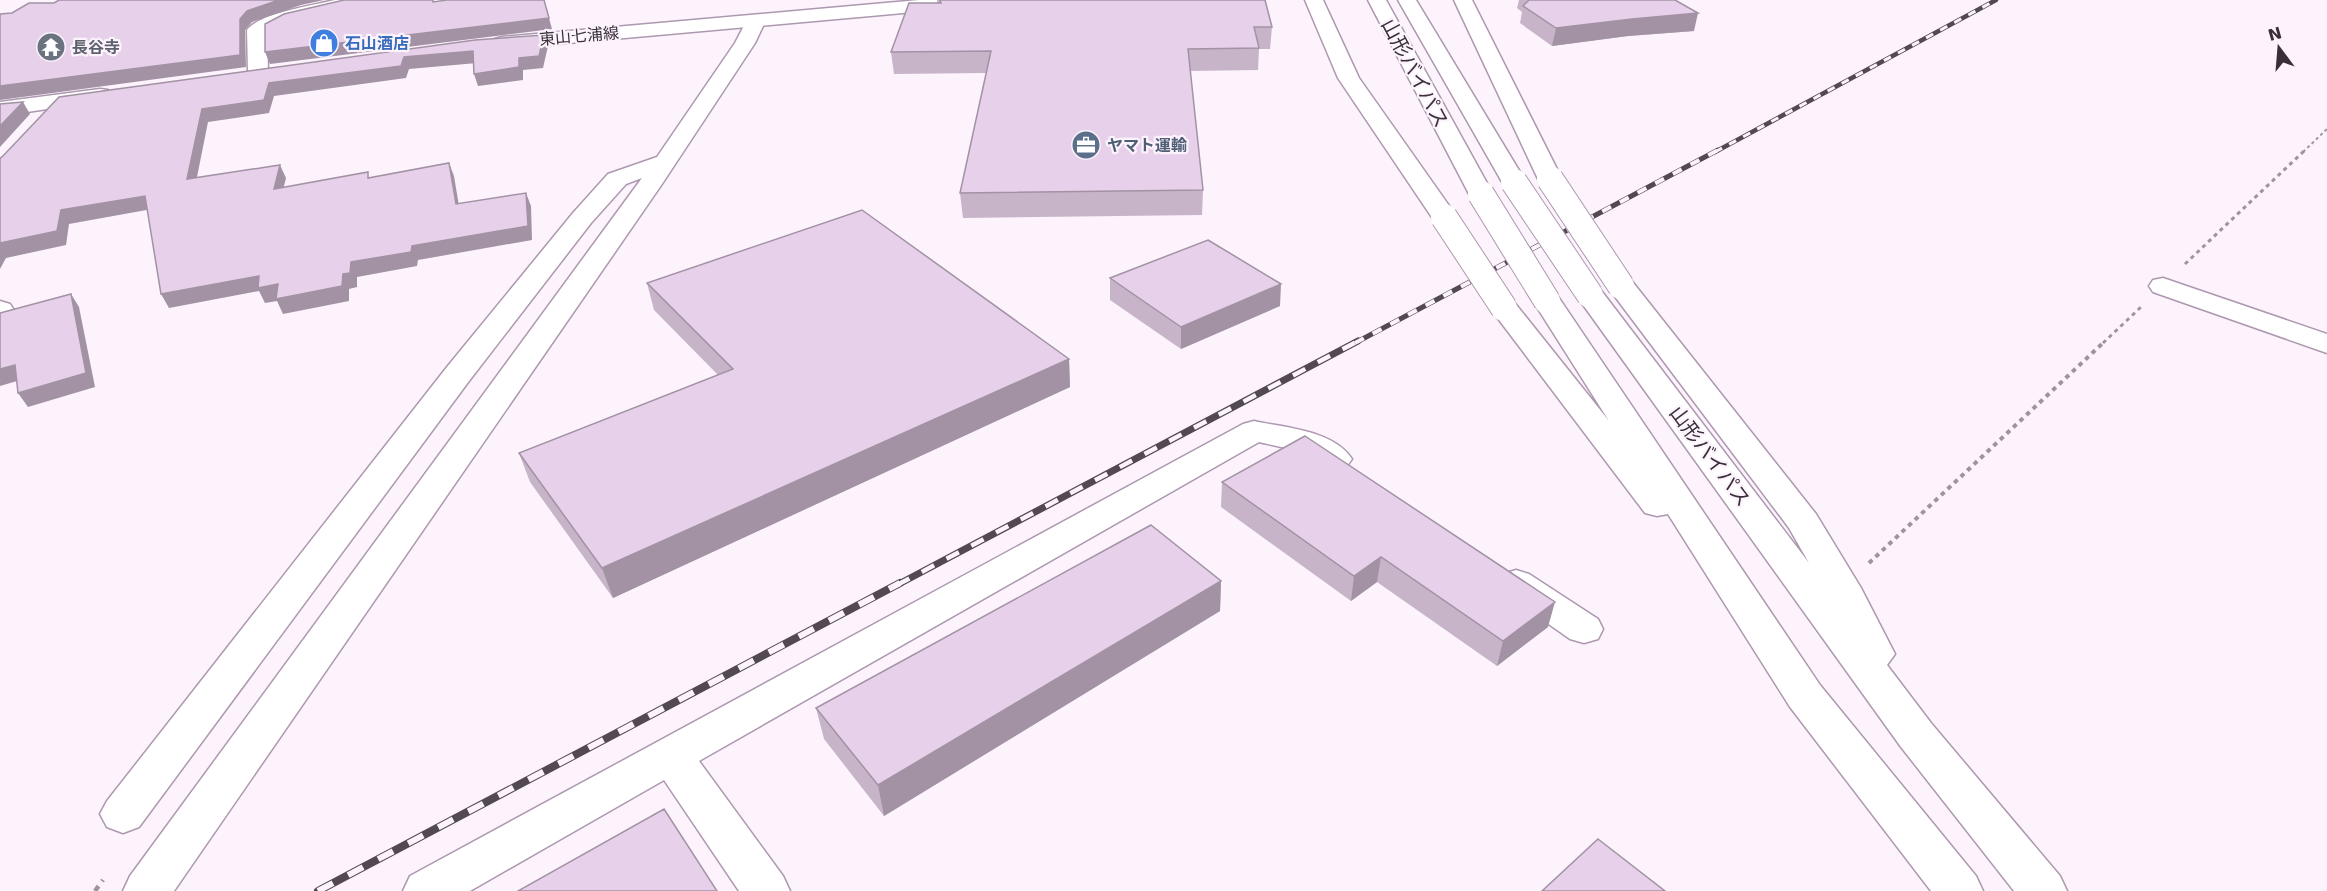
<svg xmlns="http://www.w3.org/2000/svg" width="2327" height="891" viewBox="0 0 2327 891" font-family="'DejaVu Sans','Noto Sans JP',sans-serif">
  <rect width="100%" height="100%" fill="#fcf3fd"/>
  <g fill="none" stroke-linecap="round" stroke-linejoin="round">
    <!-- minor casing -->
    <g stroke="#ad98b0" stroke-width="3">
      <path id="minor" d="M 335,0 L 367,0 L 365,4 L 288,23 L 267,33 L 268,72 L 265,76 L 251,76 L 248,72 L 247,30 C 259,13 315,5 335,0 Z
        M 755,16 L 765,22 L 755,43 L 662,184 L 174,891 L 123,891 L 130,876 L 642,178 L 626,184 L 591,223 L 469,381 L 139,827 L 123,833 L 107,827 L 100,814 L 107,801 L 447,367 L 573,213 L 608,174 L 657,157 L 735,43 L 748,18 Z
        M 2163,278 L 2327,334 L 2327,353 L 2153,292 L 2149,286 L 2153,280 Z
        M 0,301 L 10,304 L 14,310 L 10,317 L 0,320 Z
        M 1254,421 C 1285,428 1333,430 1352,459 L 1347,466 C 1321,473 1320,458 1300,452 C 1287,448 1272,445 1259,442 L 699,761 L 783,876 L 790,891 L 739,891 L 664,780 L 470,891 L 403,891 L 410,876 L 1243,424 Z
        M 1516,570 L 1529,574 L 1598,619 L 1603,629 L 1598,639 L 1584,643 L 1570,639 L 1503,592 L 1497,583 L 1503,574 Z"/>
    </g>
    <!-- major casing -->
    <g stroke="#ad98b0" stroke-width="3">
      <path id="major" d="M 919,0 L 990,0 L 981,6 L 502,49 L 495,47 L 492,43 L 495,39 L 502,37 Z
        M 100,89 L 108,90 L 111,95 L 108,100 L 0,116 L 0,102 Z"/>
    </g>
    <!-- highway casing -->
    <g stroke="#ad98b0" stroke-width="3">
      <path id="highway" d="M 1305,0 L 1323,0 L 1359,78 L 1457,217 L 1453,222 L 1444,225 L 1435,222 L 1338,78 Z
        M 1368,0 L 1386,0 L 1493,194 L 1490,199 L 1481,201 L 1472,199 L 1469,194 Z
        M 1398,0 L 1416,0 L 1526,182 L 1523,187 L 1514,189 L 1505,187 L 1502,182 Z
        M 1454,0 L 1472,0 L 1562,179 L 1559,184 L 1550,186 L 1541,184 L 1538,179 Z
        M 1621,278 L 1631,280 L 1816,514 L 1861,588 L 1895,654 L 1887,665 L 1931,723 L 2060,876 L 2067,891 L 2014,891 L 1901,747 L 1576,295 L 1580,289 L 1590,287 L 1600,289 L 1809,563 L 1789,528 L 1607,286 L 1611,280 Z
        M 1547,293 L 1557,295 L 1820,685 L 1976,876 L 1983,891 L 1931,891 L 1790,707 L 1668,514 L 1657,516 L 1645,513 L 1490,308 L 1494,302 L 1504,299 L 1514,302 L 1609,421 L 1533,301 L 1537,295 Z"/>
    </g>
    <!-- path-far3 -->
    <path stroke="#9d949e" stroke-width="2" stroke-dasharray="3 3" stroke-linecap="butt" d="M 2303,152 L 2327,129"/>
    <!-- path-far2 -->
    <path stroke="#9d949e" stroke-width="3" stroke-dasharray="4 4" stroke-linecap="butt" d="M 2185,264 L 2305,150
      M 2103,343 L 2141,307"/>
    <!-- path-far1 -->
    <path stroke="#9d949e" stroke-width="4" stroke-dasharray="4.5 4.5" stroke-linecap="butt" d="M 1869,563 L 2105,341"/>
    <!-- path -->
    <path stroke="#9d949e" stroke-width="4.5" stroke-dasharray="6 6" stroke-linecap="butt" d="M 95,891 L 103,880"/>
    <!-- minor -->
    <use href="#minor" fill="#fff" fill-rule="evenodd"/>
    <!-- major -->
    <use href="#major" fill="#fff" fill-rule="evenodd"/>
    <!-- highway -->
    <use href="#highway" fill="#fff" fill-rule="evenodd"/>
    <!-- rail-far3 casing -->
    <g stroke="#524953" stroke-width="4.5">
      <path id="rail-far3" d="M 1715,152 L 1996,0"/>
    </g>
    <!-- rail-far2 casing -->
    <g stroke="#524953" stroke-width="5">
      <path id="rail-far2" d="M 1355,343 L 1718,150"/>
    </g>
    <!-- rail-far1 casing -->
    <g stroke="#524953" stroke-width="7">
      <path id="rail-far1" d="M 897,585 L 1358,341"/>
    </g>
    <!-- rail casing -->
    <g stroke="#524953" stroke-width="8">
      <path id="rail" d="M 318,891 L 900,583"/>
    </g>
    <!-- rail-far3 -->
    <use href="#rail-far3" stroke="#fcf3fd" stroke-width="3" stroke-dasharray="8" stroke-linecap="butt"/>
    <!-- rail-far2 -->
    <use href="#rail-far2" stroke="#fcf3fd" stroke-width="4" stroke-dasharray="10" stroke-linecap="butt"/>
    <!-- rail-far1 -->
    <use href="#rail-far1" stroke="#fcf3fd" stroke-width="4.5" stroke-dasharray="14" stroke-linecap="butt"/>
    <!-- rail -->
    <use href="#rail" stroke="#fcf3fd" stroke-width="6" stroke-dasharray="17" stroke-linecap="butt"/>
    <!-- highway-bridge casing -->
    <g stroke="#ad98b0" stroke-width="28" stroke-linecap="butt">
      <path id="highway-bridge" d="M 1550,179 L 1621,286
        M 1514,182 L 1590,295
        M 1481,194 L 1547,301
        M 1444,217 L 1504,308"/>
    </g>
    <!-- highway-bridge -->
    <use href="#highway-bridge" stroke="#fff" stroke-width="26"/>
  </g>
  <!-- wall -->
  <path fill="#c7b4c9" d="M 937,0 L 1265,0 L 1272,27 L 1270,49 L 1259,49 L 1258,70 L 1190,71 L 1203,190 L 1202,215 L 963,218 L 960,193 L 986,73 L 894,74 L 891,52 L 937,3 Z
    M 1519,0 L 1675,0 L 1694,31 L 1628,36 L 1552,46 L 1520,23 L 1522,12 L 1517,8 Z
    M 1110,278 L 1280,306 L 1181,349 L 1110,300 Z
    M 647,283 L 1069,359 L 1070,387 L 613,598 L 530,482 L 519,453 L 718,375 L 654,310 Z
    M 1222,482 L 1548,627 L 1497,666 L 1377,582 L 1351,601 L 1221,507 Z
    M 1221,581 L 1220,611 L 884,816 L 824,739 L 816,708 Z"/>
  <!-- shaded-wall -->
  <path fill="#a292a4" d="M 279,0 L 324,0 L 301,5 L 252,22 L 245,30 L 246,67 L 0,100 L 0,86 L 240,19 L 247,11 Z
    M 544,0 L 552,29 L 270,64 L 265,52 Z
    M 1698,13 L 1694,31 L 1628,36 L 1552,46 L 1556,28 L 1632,19 Z
    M 544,35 L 548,46 L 543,68 L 523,70 L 523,80 L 478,86 L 474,74 L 519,58 Z
    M 473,51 L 477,63 L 409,69 L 406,78 L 274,96 L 269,113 L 208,122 L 194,192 L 187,179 L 202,109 L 269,83 L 404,57 Z
    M 23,102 L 30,114 L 0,147 L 0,126 Z
    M 449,163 L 454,176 L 461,218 L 456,204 Z
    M 280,165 L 286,178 L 280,202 L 274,189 Z
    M 526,193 L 531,206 L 532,240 L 418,260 L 417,266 L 357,277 L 357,287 L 349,289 L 349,301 L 283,314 L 277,301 L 265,303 L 259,291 L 169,308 L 161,294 L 259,276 L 343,274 L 351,262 L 412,246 Z
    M 145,196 L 152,209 L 69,224 L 66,245 L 6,258 L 0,269 L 0,243 L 61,210 Z
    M 1281,284 L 1280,306 L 1181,349 L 1181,327 Z
    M 71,294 L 79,307 L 95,387 L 28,407 L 18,393 Z
    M 1069,359 L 1070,387 L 613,598 L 602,568 Z
    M 15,365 L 24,379 L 0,386 L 0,369 Z
    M 1381,557 L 1377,582 L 1351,601 L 1354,576 Z
    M 1221,581 L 1220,611 L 884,816 L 878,785 Z
    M 1555,602 L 1548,627 L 1497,666 L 1503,641 Z"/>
  <!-- building -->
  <path fill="#e7d1ea" stroke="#a292a4" stroke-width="1.5" d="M 59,0 L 279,0 L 247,11 L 240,19 L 240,55 L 0,86 L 0,14 L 12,13 L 29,3 L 54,3 Z
    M 344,0 L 433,0 L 433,2 L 447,0 L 544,0 L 549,18 L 265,52 L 265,24 L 284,14 Z
    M 940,0 L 1265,0 L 1272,27 L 1254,27 L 1259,48 L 1188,49 L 1203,190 L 960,193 L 991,51 L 891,52 L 909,3 L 941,3 Z
    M 1529,0 L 1675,0 L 1698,13 L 1632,19 L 1556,28 L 1523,6 Z
    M 544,35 L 539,56 L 519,58 L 519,67 L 474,74 L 473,51 L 404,57 L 401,66 L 269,83 L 264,100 L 202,109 L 187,179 L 280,165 L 274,189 L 368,172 L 368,178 L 449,163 L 456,204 L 526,193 L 528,226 L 412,246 L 411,252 L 351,262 L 350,273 L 343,274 L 342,286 L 276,299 L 278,284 L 258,288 L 259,276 L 161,294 L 145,196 L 61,210 L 57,231 L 0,243 L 0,158 L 2,157 L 59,97 L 475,40 Z
    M 23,102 L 0,126 L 0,104 Z
    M 862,210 L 1069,359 L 602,568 L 519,453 L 733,369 L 647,283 Z
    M 1208,240 L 1281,284 L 1181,327 L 1110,278 Z
    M 71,294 L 86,373 L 18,393 L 15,365 L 0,369 L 0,313 Z
    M 1305,436 L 1555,602 L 1503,641 L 1381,557 L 1354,576 L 1222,482 Z
    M 1151,525 L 1221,581 L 878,785 L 816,708 Z
    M 664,809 L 717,891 L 518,891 Z
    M 1598,839 L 1665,891 L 1542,891 Z"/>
  <!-- icons -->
  <defs>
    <g id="shop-disc" transform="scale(1.5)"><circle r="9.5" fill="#3f7fe0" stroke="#fcf3fd"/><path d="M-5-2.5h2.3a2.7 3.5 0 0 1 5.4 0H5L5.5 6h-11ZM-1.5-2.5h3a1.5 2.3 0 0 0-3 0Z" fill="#fff"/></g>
    <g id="temple-disc" transform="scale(1.5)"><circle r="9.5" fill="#6b7280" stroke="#fcf3fd"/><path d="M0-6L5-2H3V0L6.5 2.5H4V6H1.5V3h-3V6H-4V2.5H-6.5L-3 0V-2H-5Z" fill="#fff"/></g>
    <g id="office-disc" transform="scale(1.5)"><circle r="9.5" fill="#5c6f8a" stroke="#fcf3fd"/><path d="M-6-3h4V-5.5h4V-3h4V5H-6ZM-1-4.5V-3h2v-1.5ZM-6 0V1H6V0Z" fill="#fff"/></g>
  </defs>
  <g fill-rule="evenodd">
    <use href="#shop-disc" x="324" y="43"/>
    <use href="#temple-disc" x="51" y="47"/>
    <use href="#office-disc" x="1086" y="145"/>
  </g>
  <g text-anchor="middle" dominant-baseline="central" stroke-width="4.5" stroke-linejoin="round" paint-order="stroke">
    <!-- far-street labels -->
    <g font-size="16" fill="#382f39" stroke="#fcf3fd">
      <text transform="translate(579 36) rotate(-5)">東山七浦線</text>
    </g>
    <!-- far-shop labels -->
    <g font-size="16" font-weight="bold" fill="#366cbe" stroke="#fcf3fd" text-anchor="start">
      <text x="345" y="43">石山酒店</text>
    </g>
    <!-- far-worship labels -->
    <g font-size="16" font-weight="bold" fill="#5b616d" stroke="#fcf3fd" text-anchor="start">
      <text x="72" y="47">長谷寺</text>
    </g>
    <!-- far-service labels -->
    <g font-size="16" font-weight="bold" fill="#4e5e75" stroke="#fcf3fd" text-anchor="start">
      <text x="1107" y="145">ヤマト運輸</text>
    </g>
    <!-- street labels -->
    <g font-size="20" fill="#382f39" stroke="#fcf3fd">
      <text transform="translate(1415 73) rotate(62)">山形バイパス</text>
      <text transform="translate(1710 456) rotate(53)">山形バイパス</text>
    </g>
  </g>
  <!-- north arrow -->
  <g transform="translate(2279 48) rotate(344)" stroke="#fcf3fd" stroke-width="4.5" paint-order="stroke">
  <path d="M0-4.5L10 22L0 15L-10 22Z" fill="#382f39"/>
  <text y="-9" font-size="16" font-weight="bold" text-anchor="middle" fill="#382f39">N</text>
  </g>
</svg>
